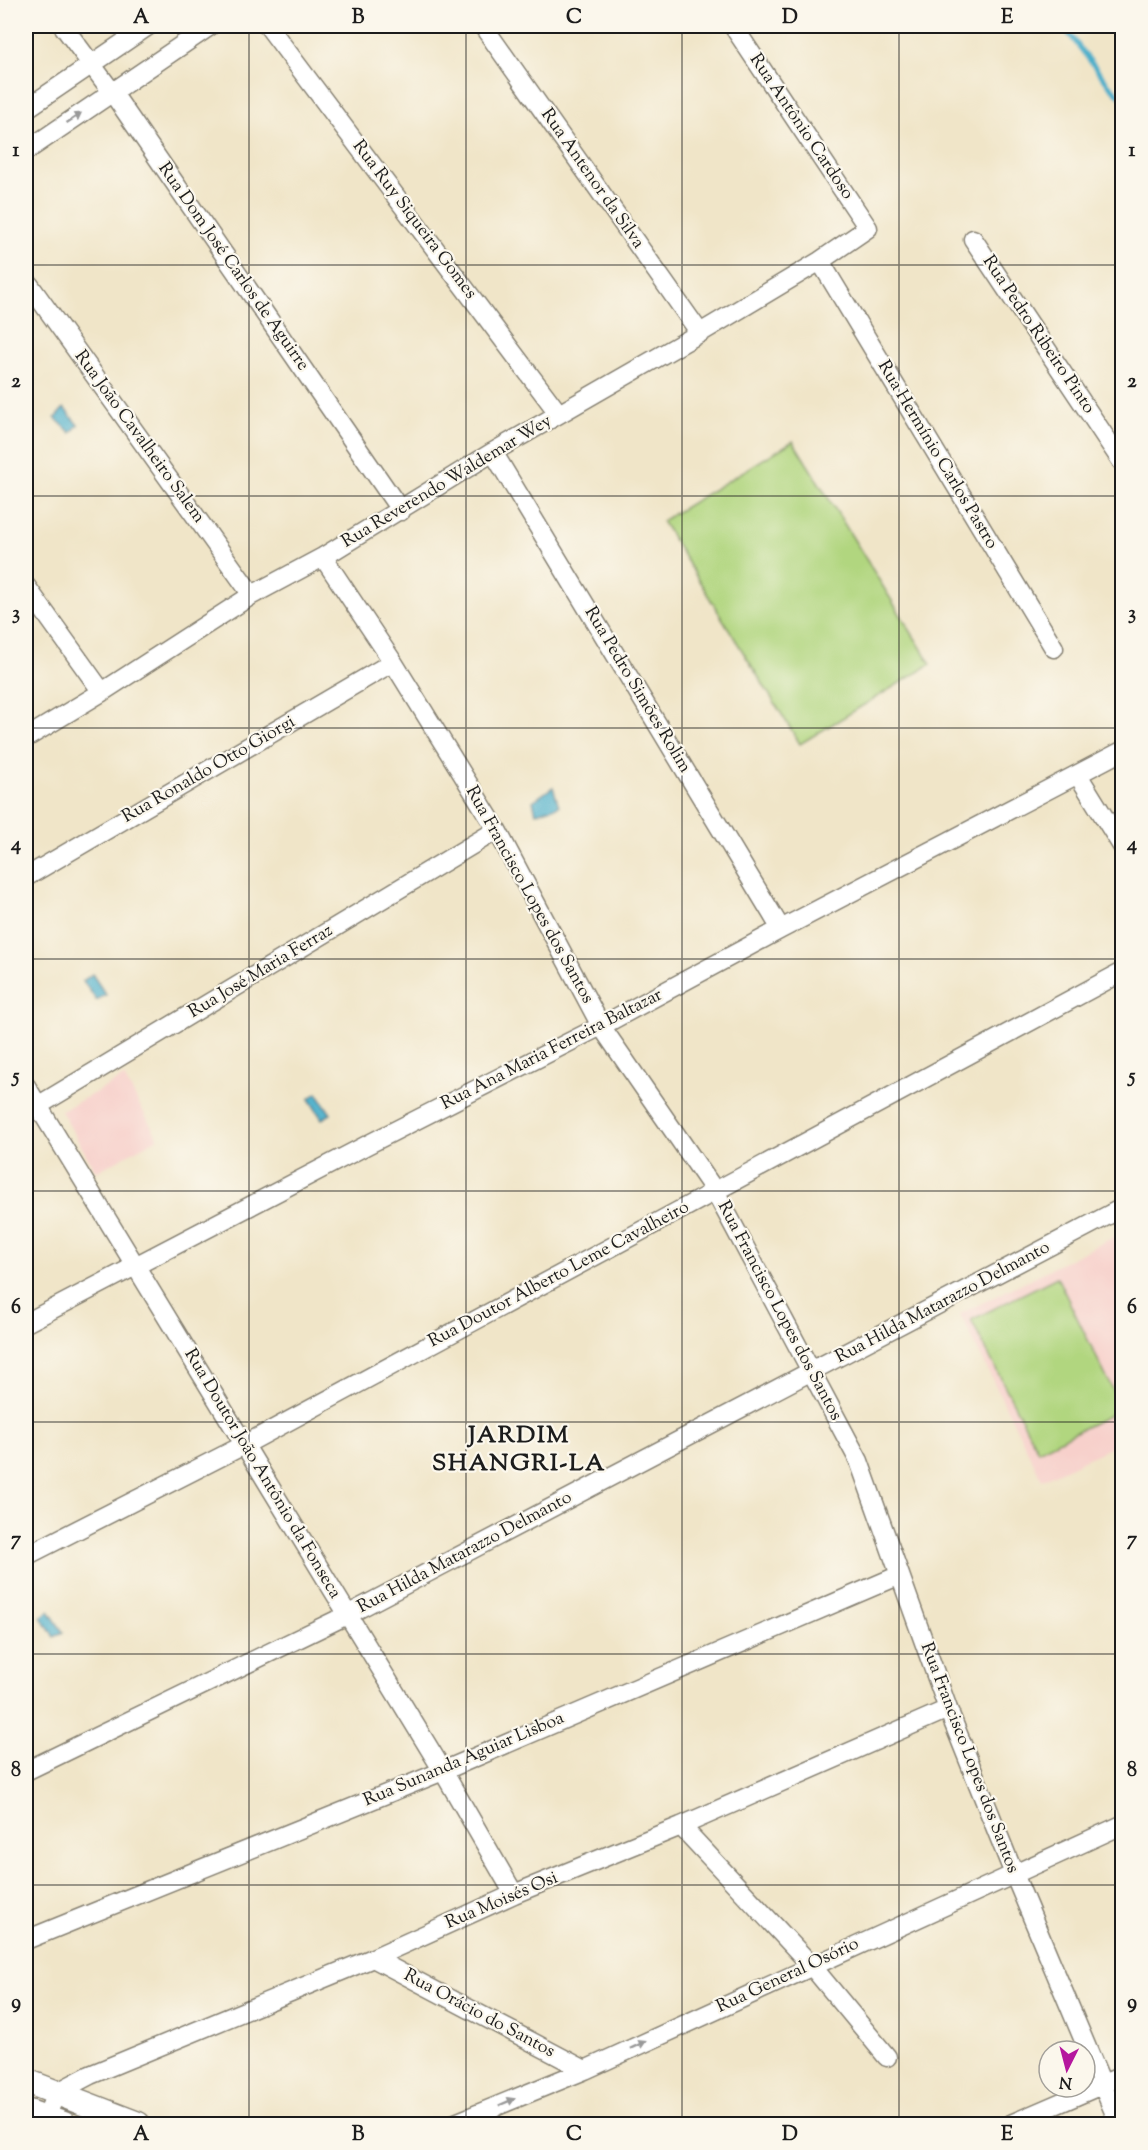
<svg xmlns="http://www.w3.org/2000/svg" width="1148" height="2150" viewBox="0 0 1148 2150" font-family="'Sorts Mill Goudy',serif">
  <rect width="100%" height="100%" fill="#fbf7ec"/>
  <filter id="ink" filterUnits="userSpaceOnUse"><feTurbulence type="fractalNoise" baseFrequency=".0167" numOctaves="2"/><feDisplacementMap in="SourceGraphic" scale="12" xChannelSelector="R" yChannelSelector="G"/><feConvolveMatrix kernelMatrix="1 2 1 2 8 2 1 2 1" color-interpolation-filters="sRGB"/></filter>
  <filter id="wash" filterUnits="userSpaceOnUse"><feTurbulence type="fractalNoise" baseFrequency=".008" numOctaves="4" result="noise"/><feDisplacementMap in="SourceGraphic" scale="24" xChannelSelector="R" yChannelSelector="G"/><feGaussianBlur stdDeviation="1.35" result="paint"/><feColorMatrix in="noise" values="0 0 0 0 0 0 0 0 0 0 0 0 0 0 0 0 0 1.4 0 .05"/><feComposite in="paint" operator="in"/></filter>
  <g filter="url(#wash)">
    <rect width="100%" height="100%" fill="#f0e5c8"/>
    <!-- built -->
    <path fill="#f7d0cb" d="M 124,1077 L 158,1138 L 96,1172 L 61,1111 Z
      M 1122,1233 L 1122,1442 L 1042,1480 L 960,1314 Z"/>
    <!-- green -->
    <path fill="#b1d67f" stroke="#66794e" stroke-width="1.5" d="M 793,441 L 931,664 L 800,744 L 662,521 Z
      M 1057,1277 L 1122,1409 L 1038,1451 L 971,1320 Z"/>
    <!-- water -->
    <path fill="#4bafca" stroke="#346673" stroke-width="1.5" d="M 64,408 L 78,425 L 71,433 L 55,418 Z
      M 553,787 L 559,806 L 536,813 L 533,801 Z
      M 92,974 L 106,995 L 96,1000 L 83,981 Z
      M 317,1093 L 331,1114 L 322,1119 L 309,1099 Z
      M 49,1611 L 63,1632 L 54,1637 L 41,1617 Z"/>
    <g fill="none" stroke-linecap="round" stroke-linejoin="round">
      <!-- stream -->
      <path stroke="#4bafca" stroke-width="5" d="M 1063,26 L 1108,84 L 1122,98"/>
    </g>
  </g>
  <g filter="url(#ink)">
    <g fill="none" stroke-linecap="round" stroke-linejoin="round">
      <!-- minor casing -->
      <g stroke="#868072" stroke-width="21">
        <path id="minor" d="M 63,26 L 112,92 L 401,511
          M 268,26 L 559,414
          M 483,26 L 700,333
          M 26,109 L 148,26
          M 26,151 L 210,26
          M 973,239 L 1122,462
          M 820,261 L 1054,648
          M 26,280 L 252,595
          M 493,452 L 781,929
          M 323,557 L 393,662 L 497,830 L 601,1026 L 715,1191 L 859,1461 L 948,1709 L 1014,1874 L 1119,2124
          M 26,586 L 102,692
          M 26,738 L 102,692 L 252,595 L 323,557 L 493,452 L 700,333 L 820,261 L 868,228 L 733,26
          M 1078,775 L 1122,846
          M 26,877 L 393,662
          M 26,1086 L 443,1771 L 514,1894
          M 26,1113 L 497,830
          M 26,1323 L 367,1145 L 601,1026 L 781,929 L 1122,751
          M 26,1556 L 244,1445 L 1122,972
          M 26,1771 L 347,1615 L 1122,1208
          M 681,1826 L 811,1965 L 887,2057
          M 26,1940 L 443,1771 L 900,1575
          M 373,1958 L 585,2070
          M 46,2118 L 56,2093 L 90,2075 L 373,1958 L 514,1894 L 681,1826 L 948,1709
          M 453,2124 L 585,2070 L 1122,1825
          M 1011,2124 L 1122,2076"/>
      </g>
      <!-- major casing -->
      <g stroke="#868072" stroke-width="27">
        <path id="major" d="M 26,2081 L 138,2124
          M 26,2111 L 64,2124"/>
      </g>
      <!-- minor -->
      <use href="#minor" stroke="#fff" stroke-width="18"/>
      <!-- major -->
      <use href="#major" stroke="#fff" stroke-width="24"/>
    </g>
    <!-- one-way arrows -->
    <defs><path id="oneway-solid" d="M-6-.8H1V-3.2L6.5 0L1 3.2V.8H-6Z" transform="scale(1.5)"/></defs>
    <g fill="#999">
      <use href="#oneway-solid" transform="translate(74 118) rotate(-34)"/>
      <use href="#oneway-solid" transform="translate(638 2045) rotate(-25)"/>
      <use href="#oneway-solid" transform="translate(507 2102) rotate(-23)"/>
    </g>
  </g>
  <!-- grid -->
  <path fill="none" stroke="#1c1c1c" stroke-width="1.5" stroke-opacity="0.55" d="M 249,26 L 249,2124M 466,26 L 466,2124M 682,26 L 682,2124M 899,26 L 899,2124M 26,265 L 1122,265M 26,496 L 1122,496M 26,728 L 1122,728M 26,959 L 1122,959M 26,1191 L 1122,1191M 26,1422 L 1122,1422M 26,1654 L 1122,1654M 26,1885 L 1122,1885"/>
  <g text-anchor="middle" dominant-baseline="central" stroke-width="4.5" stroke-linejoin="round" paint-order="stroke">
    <!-- street labels -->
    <g font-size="18" fill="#1c1c1c" stroke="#fbf7ec">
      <text transform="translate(801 127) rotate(56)">Rua Antônio Cardoso</text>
      <text transform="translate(592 179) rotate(55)">Rua Antenor da Silva</text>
      <text transform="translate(414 220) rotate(53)">Rua Ruy Siqueira Gomes</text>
      <text transform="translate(233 267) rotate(55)">Rua Dom José Carlos de Aguirre</text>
      <text transform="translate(1038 335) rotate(56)">Rua Pedro Ribeiro Pinto</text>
      <text transform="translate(139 437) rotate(54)">Rua João Cavalheiro Salem</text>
      <text transform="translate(937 455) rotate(59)">Rua Hermínio Carlos Pastro</text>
      <text transform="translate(447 482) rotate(-31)">Rua Reverendo Waldemar Wey</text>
      <text transform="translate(637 690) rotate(59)">Rua Pedro Simões Rolim</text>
      <text transform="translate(209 770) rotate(-30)">Rua Ronaldo Otto Giorgi</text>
      <text transform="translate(529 895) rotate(61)">Rua Francisco Lopes dos Santos</text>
      <text transform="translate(261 972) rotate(-31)">Rua José Maria Ferraz</text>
      <text transform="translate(552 1050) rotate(-27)">Rua Ana Maria Ferreira Baltazar</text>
      <text transform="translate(559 1275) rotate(-28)">Rua Doutor Alberto Leme Cavalheiro</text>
      <text transform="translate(943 1303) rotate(-28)">Rua Hilda Matarazzo Delmanto</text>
      <text transform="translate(779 1311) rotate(62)">Rua Francisco Lopes dos Santos</text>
      <text transform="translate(262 1474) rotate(59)">Rua Doutor João Antônio da Fonseca</text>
      <text transform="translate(465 1553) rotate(-28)">Rua Hilda Matarazzo Delmanto</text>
      <text transform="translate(969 1758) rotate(69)">Rua Francisco Lopes dos Santos</text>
      <text transform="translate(464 1760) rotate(-23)">Rua Sunanda Aguiar Lisboa</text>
      <text transform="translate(502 1901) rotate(-23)">Rua Moisés Osi</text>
      <text transform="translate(788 1976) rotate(-25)">Rua General Osório</text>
      <text transform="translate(479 2014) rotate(28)">Rua Orácio do Santos</text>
    </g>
    <!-- district labels -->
    <g font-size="24" font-weight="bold" letter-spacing="1.5" fill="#1c1c1c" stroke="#fbf7ec">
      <text x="519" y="1436">JARDIM<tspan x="519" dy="28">SHANGRI-LA</tspan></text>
    </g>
  </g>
  <!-- margin -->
  <rect width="1148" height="2150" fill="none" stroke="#fbf7ec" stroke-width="66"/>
  <!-- north arrow -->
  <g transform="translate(1067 2069) rotate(186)"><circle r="28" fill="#fbf7ec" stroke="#a29f99" stroke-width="1.5"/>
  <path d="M0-4.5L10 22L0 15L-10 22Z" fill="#b5179e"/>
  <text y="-9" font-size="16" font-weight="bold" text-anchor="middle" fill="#1c1c1c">N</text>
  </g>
  <rect x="33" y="33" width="1082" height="2084" fill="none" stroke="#1c1c1c" stroke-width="2"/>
  <g font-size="20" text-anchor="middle" font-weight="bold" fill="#1c1c1c">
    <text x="141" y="23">A</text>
    <text x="358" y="23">B</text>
    <text x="574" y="23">C</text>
    <text x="790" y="23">D</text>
    <text x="1007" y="23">E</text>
    <text x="16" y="156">1</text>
    <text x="1132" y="156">1</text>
    <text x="16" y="387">2</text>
    <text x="1132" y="387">2</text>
    <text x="16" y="619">3</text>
    <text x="1132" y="619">3</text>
    <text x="16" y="850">4</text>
    <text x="1132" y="850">4</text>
    <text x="16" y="1082">5</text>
    <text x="1132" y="1082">5</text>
    <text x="16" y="1313">6</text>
    <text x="1132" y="1313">6</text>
    <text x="16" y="1545">7</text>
    <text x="1132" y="1545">7</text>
    <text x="16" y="1776">8</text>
    <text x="1132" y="1776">8</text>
    <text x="16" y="2008">9</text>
    <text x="1132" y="2008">9</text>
    <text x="141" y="2140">A</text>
    <text x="358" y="2140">B</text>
    <text x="574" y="2140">C</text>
    <text x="790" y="2140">D</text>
    <text x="1007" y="2140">E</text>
  </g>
</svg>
